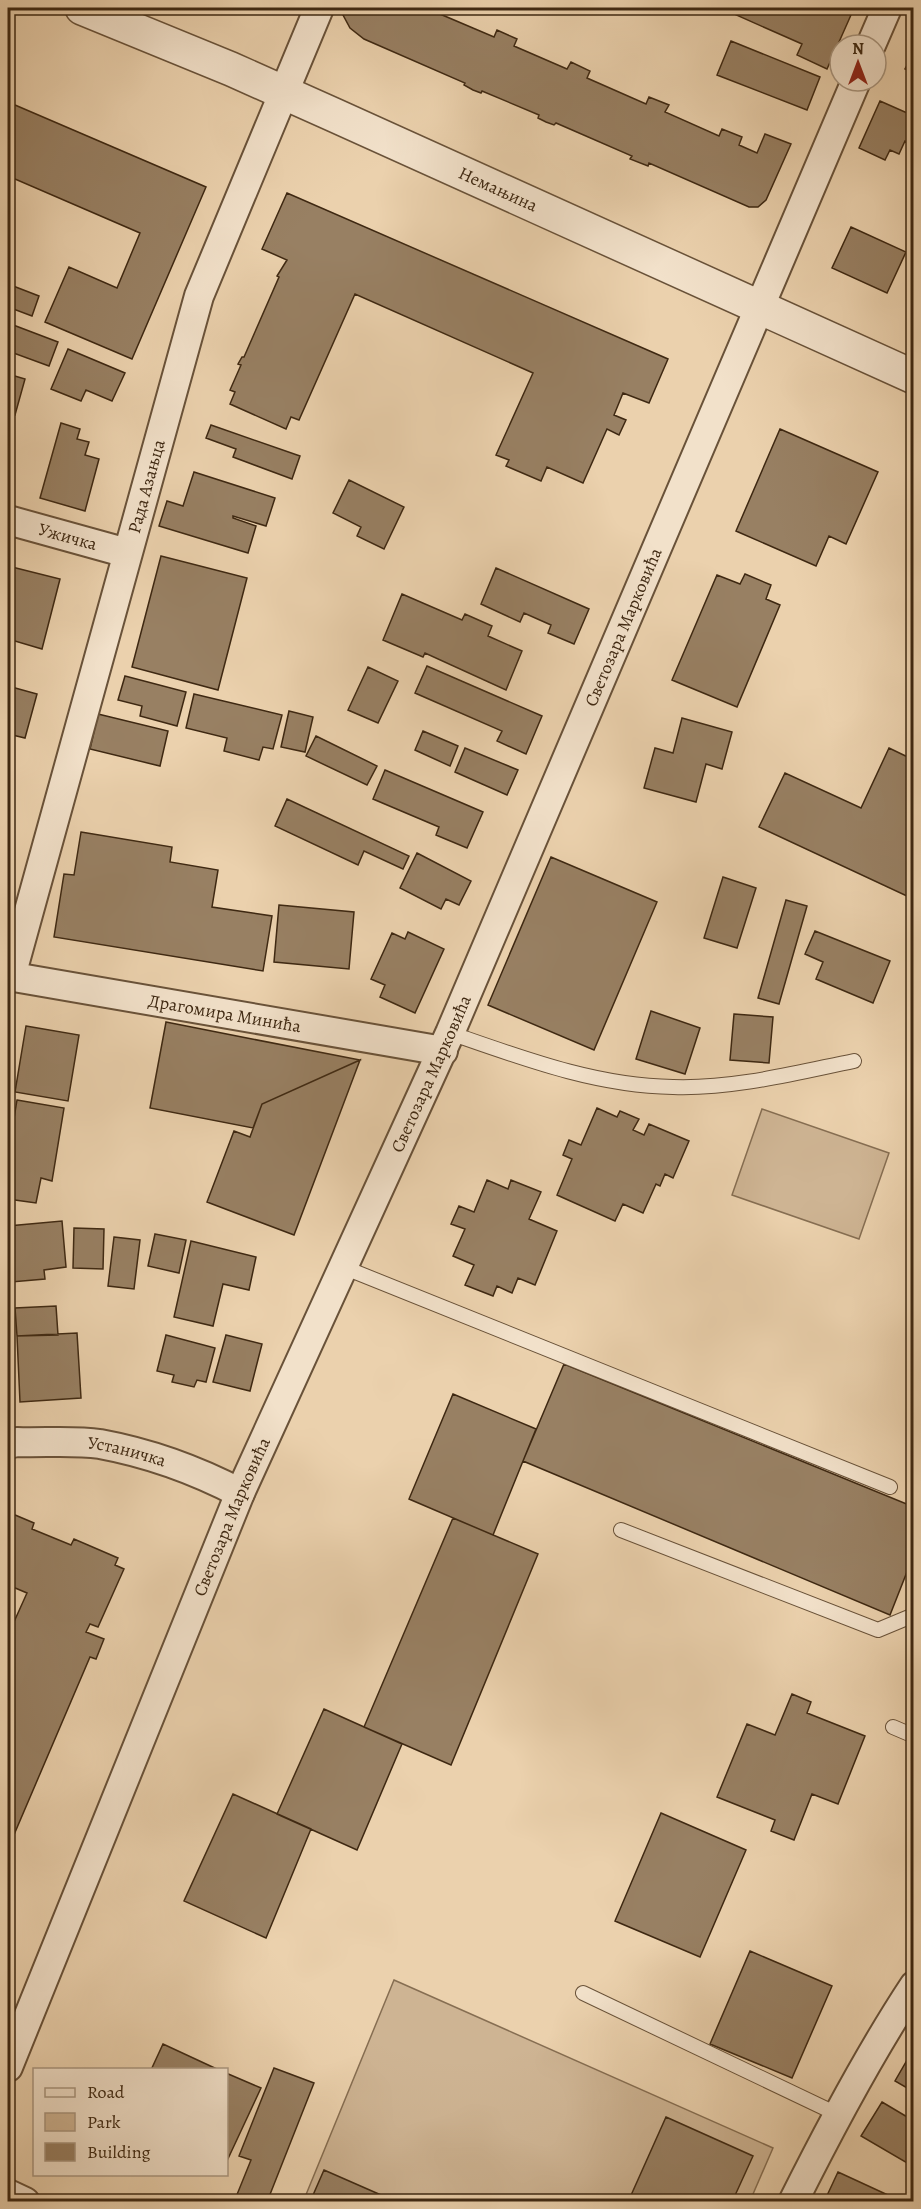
<svg xmlns="http://www.w3.org/2000/svg" width="921" height="2209" viewBox="0 0 921 2209" font-family="Alegreya,serif">
  <rect width="100%" height="100%" fill="#ebd1ad"/>
  <filter id="stains"><feTurbulence type="fractalNoise" baseFrequency=".00333" numOctaves="4"/><feColorMatrix values="0 0 0 0 .2 0 0 0 0 .09 0 0 0 0 .02 0 0 0 .5 -.17"/></filter>
  <radialGradient id="worn" r=".72"><stop offset=".6" stop-color="#630" stop-opacity="0"/><stop offset="1" stop-color="#630" stop-opacity=".3"/></radialGradient>
  <!-- green -->
  <path fill="#ceb493" stroke="#866e52" stroke-width="1.5" d="M 762,1109 L 889,1153 L 859,1239 L 732,1195 Z
    M 394,1980 L 773,2148 L 750,2201 L 303,2202 Z"/>
  <!-- building -->
  <path fill="#988063" stroke="#3e2812" stroke-width="1.5" d="M 341,8 L 443,8 L 440,14 L 494,37 L 497,30 L 517,39 L 514,46 L 567,69 L 571,62 L 590,71 L 587,78 L 646,104 L 649,97 L 669,105 L 665,112 L 719,136 L 722,129 L 742,137 L 739,145 L 757,153 L 765,134 L 791,144 L 766,200 L 758,207 L 749,207 L 649,163 L 648,166 L 630,159 L 632,156 L 556,123 L 554,125 L 546,122 L 538,118 L 539,115 L 482,91 L 481,93 L 473,90 L 464,85 L 465,83 L 364,39 L 350,28 L 343,15 Z
    M 737,8 L 834,8 L 851,15 L 827,69 L 797,55 L 802,44 L 734,14 Z
    M 731,41 L 820,77 L 807,110 L 717,75 Z
    M 914,52 L 914,73 L 905,69 Z
    M 880,101 L 914,116 L 914,145 L 905,141 L 899,154 L 890,150 L 885,160 L 859,148 Z
    M 8,102 L 206,187 L 132,359 L 45,322 L 69,267 L 117,288 L 140,233 L 8,176 Z
    M 287,193 L 668,359 L 649,403 L 623,393 L 614,415 L 626,420 L 619,435 L 607,429 L 583,483 L 547,467 L 541,481 L 506,466 L 509,460 L 496,455 L 533,373 L 355,294 L 299,420 L 291,417 L 286,429 L 230,404 L 235,392 L 230,390 L 241,365 L 238,364 L 242,357 L 244,357 L 279,277 L 277,276 L 287,260 L 262,249 Z
    M 851,227 L 906,252 L 887,293 L 832,268 Z
    M 8,284 L 39,296 L 32,316 L 8,307 Z
    M 8,323 L 58,342 L 49,366 L 8,351 Z
    M 68,349 L 125,373 L 112,401 L 86,390 L 81,401 L 51,389 Z
    M 8,374 L 25,379 L 15,415 L 8,412 Z
    M 61,423 L 80,429 L 77,439 L 89,442 L 85,455 L 99,459 L 85,511 L 40,498 Z
    M 211,425 L 300,456 L 292,479 L 233,457 L 236,449 L 206,438 Z
    M 780,429 L 878,472 L 846,544 L 829,536 L 816,566 L 736,531 Z
    M 194,472 L 275,498 L 266,526 L 233,516 L 233,518 L 256,526 L 248,553 L 159,526 L 167,501 L 183,506 Z
    M 349,480 L 404,507 L 384,549 L 357,536 L 361,527 L 333,513 Z
    M 161,556 L 247,578 L 218,690 L 132,667 Z
    M 8,566 L 60,579 L 42,649 L 8,639 Z
    M 496,568 L 589,609 L 574,644 L 548,633 L 551,625 L 524,613 L 520,622 L 481,604 Z
    M 745,574 L 771,585 L 766,599 L 780,605 L 737,707 L 672,680 L 717,575 L 740,584 Z
    M 402,594 L 462,620 L 465,614 L 492,626 L 488,636 L 522,651 L 506,690 L 425,653 L 423,657 L 383,640 Z
    M 427,666 L 542,716 L 526,754 L 497,741 L 502,731 L 415,693 Z
    M 368,667 L 398,681 L 378,723 L 348,710 Z
    M 125,676 L 186,692 L 177,726 L 140,716 L 142,706 L 118,700 Z
    M 8,686 L 37,694 L 25,738 L 8,734 Z
    M 194,694 L 282,715 L 273,749 L 263,747 L 259,760 L 224,751 L 227,738 L 186,728 Z
    M 289,711 L 313,717 L 305,752 L 281,747 Z
    M 98,714 L 168,731 L 160,766 L 90,749 Z
    M 682,718 L 732,732 L 722,769 L 706,764 L 696,802 L 644,788 L 655,748 L 673,753 Z
    M 423,731 L 458,746 L 450,766 L 415,750 Z
    M 316,736 L 377,766 L 367,785 L 306,756 Z
    M 465,748 L 518,770 L 507,795 L 455,772 Z
    M 889,748 L 914,760 L 914,887 L 909,897 L 759,827 L 785,773 L 861,808 Z
    M 385,770 L 483,812 L 467,848 L 436,835 L 439,827 L 373,799 Z
    M 287,799 L 409,856 L 403,869 L 364,851 L 358,865 L 275,826 Z
    M 81,832 L 172,847 L 170,862 L 218,870 L 212,907 L 272,916 L 263,971 L 54,937 L 64,874 L 74,875 Z
    M 417,853 L 471,881 L 459,905 L 446,899 L 441,909 L 400,888 Z
    M 551,857 L 657,902 L 594,1050 L 488,1005 Z
    M 723,877 L 756,888 L 737,948 L 704,938 Z
    M 786,900 L 807,906 L 779,1004 L 758,998 Z
    M 279,905 L 354,912 L 349,969 L 274,962 Z
    M 815,931 L 890,961 L 873,1003 L 816,979 L 823,962 L 805,954 Z
    M 408,932 L 444,949 L 415,1013 L 380,997 L 385,985 L 371,979 L 392,933 L 405,939 Z
    M 651,1011 L 700,1028 L 685,1074 L 636,1059 Z
    M 734,1014 L 773,1017 L 769,1063 L 730,1060 Z
    M 166,1022 L 252,1039 L 360,1060 L 262,1104 L 253,1128 L 150,1108 Z
    M 26,1026 L 79,1035 L 68,1101 L 15,1092 Z
    M 360,1060 L 294,1235 L 207,1202 L 234,1131 L 250,1137 L 262,1104 Z
    M 17,1100 L 64,1108 L 52,1181 L 41,1178 L 36,1203 L 8,1199 L 8,1155 Z
    M 597,1108 L 617,1117 L 620,1111 L 639,1119 L 633,1130 L 644,1135 L 649,1124 L 689,1141 L 673,1178 L 665,1174 L 660,1186 L 656,1184 L 643,1213 L 623,1204 L 615,1221 L 557,1195 L 572,1159 L 563,1155 L 569,1140 L 581,1145 Z
    M 487,1180 L 508,1189 L 511,1180 L 541,1192 L 529,1219 L 557,1231 L 535,1285 L 518,1278 L 512,1293 L 497,1286 L 493,1296 L 465,1285 L 474,1265 L 453,1256 L 465,1229 L 451,1224 L 459,1206 L 474,1212 Z
    M 62,1221 L 66,1267 L 44,1270 L 45,1279 L 11,1282 L 8,1226 Z
    M 74,1228 L 104,1229 L 103,1269 L 73,1268 Z
    M 155,1234 L 186,1240 L 179,1273 L 148,1266 Z
    M 114,1237 L 140,1240 L 134,1289 L 108,1286 Z
    M 191,1241 L 256,1257 L 249,1290 L 223,1284 L 213,1326 L 174,1317 Z
    M 56,1306 L 58,1335 L 17,1336 L 15,1308 Z
    M 77,1333 L 81,1398 L 20,1402 L 17,1336 Z
    M 166,1335 L 215,1348 L 206,1382 L 197,1380 L 194,1387 L 172,1382 L 174,1375 L 157,1371 Z
    M 226,1335 L 262,1344 L 250,1391 L 213,1382 Z
    M 564,1364 L 914,1507 L 914,1554 L 890,1615 L 523,1461 Z
    M 453,1394 L 536,1429 L 493,1535 L 409,1499 Z
    M 8,1512 L 34,1523 L 32,1529 L 71,1545 L 74,1539 L 118,1558 L 115,1565 L 124,1569 L 98,1627 L 90,1624 L 86,1632 L 104,1639 L 96,1659 L 90,1657 L 13,1837 L 8,1835 L 8,1622 L 13,1624 L 27,1593 L 8,1585 Z
    M 453,1518 L 538,1554 L 451,1765 L 364,1727 Z
    M 792,1694 L 811,1702 L 807,1713 L 865,1736 L 838,1804 L 812,1794 L 794,1840 L 771,1831 L 775,1820 L 717,1797 L 747,1724 L 775,1735 Z
    M 324,1709 L 402,1744 L 357,1850 L 277,1814 Z
    M 233,1794 L 311,1829 L 266,1938 L 184,1901 Z
    M 661,1813 L 746,1850 L 700,1957 L 615,1921 Z
    M 750,1951 L 832,1986 L 792,2078 L 710,2044 Z
    M 163,2044 L 219,2070 L 151,2070 Z
    M 914,2048 L 914,2092 L 895,2081 Z
    M 274,2068 L 314,2083 L 267,2202 L 234,2202 L 251,2160 L 239,2156 Z
    M 226,2073 L 261,2088 L 226,2163 Z
    M 882,2102 L 914,2121 L 914,2167 L 861,2136 Z
    M 666,2117 L 753,2156 L 732,2202 L 628,2202 Z
    M 324,2170 L 397,2202 L 310,2202 Z
    M 838,2172 L 903,2202 L 824,2202 Z"/>
  <g fill="none" stroke-linecap="round" stroke-linejoin="round">
    <!-- service casing -->
    <g stroke="#695239" stroke-width="16">
      <path id="service" d="M 450,1033 C 522,1058 596,1086 673,1087 C 734,1089 795,1073 854,1061
        M 343,1267 L 890,1487
        M 621,1530 L 878,1630 L 914,1615
        M 893,1727 L 914,1736
        M 583,1993 L 839,2115"/>
    </g>
    <!-- minor casing -->
    <g stroke="#695239" stroke-width="32">
      <g id="minor">
        <path d="M 871,45 L 887,8"/>
        <path id="s1" d="M 8,520 L 127,553"/>
        <path id="s2" d="M 8,976 L 443,1051"/>
        <path id="s3" d="M 11,976 L 199,296 L 319,8"/>
        <path id="s4" d="M 8,1444 L 17,1442 C 44,1443 73,1440 100,1444 C 149,1453 196,1470 240,1493"/>
        <path id="s5" d="M 8,2067 L 240,1493 L 450,1033 L 856,81"/>
        <path d="M 8,2194 L 25,2202"/>
        <path d="M 793,2202 C 830,2128 869,2054 914,1986"/>
      </g>
    </g>
    <!-- tertiary casing -->
    <g stroke="#695239" stroke-width="36">
      <g id="tertiary">
        <path id="s6" d="M 82,8 L 231,69 L 334,115 L 914,377"/>
      </g>
    </g>
    <!-- service -->
    <use href="#service" stroke="#f2e1ca" stroke-width="14"/>
    <!-- minor -->
    <use href="#minor" stroke="#f2e1ca" stroke-width="28"/>
    <!-- tertiary -->
    <use href="#tertiary" stroke="#f2e1ca" stroke-width="33"/>
  </g>
  <g text-anchor="middle" dominant-baseline="central" stroke-width="4.5" stroke-linejoin="round" paint-order="stroke">
    <!-- street labels -->
    <g font-size="18" fill="#3e2812" stroke="#f2e1ca">
      <text stroke="none"><textPath href="#s6" startOffset="454">Немањина</textPath></text>
      <text stroke="none"><textPath href="#s3" startOffset="508">Рада Азањца</textPath></text>
      <text stroke="none"><textPath href="#s1" startOffset="62">Ужичка</textPath></text>
      <text stroke="none"><textPath href="#s5" startOffset="1566">Светозара Марковића</textPath></text>
      <text stroke="none"><textPath href="#s2" startOffset="220">Драгомира Минића</textPath></text>
      <text stroke="none"><textPath href="#s5" startOffset="1080">Светозара Марковића</textPath></text>
      <text stroke="none"><textPath href="#s4" startOffset="120">Устаничка</textPath></text>
      <text stroke="none"><textPath href="#s5" startOffset="594">Светозара Марковића</textPath></text>
    </g>
  </g>
  <!-- margin -->
  <rect width="921" height="2209" fill="none" stroke="#ebd1ad" stroke-width="30"/>
  <rect x="9" y="9" width="903" height="2191" fill="none" stroke="#3e2812" stroke-width="3"/>
  <rect x="15" y="15" width="891" height="2179" fill="none" stroke="#3e2812" stroke-width="1.5"/>
  <!-- legend -->
  <rect x="33" y="2068" width="195" height="108" fill="#f2e1ca" stroke="#aa9780" stroke-width="1.5"/>
  <rect x="45" y="2088" width="30" height="9" fill="#f2e1ca" stroke="#aa9780" stroke-width="1.5"/>
  <text x="87" y="2098" font-size="18" fill="#3e2812">Road</text>
  <rect x="45" y="2113" width="30" height="18" fill="#ceb493" stroke="#aa9780" stroke-width="1.5"/>
  <text x="87" y="2128" font-size="18" fill="#3e2812">Park</text>
  <rect x="45" y="2143" width="30" height="18" fill="#988063" stroke="#aa9780" stroke-width="1.5"/>
  <text x="87" y="2158" font-size="18" fill="#3e2812">Building</text>
  <!-- north arrow -->
  <g transform="translate(858 63)"><circle r="28" fill="#f2e1ca" stroke="#aa9780" stroke-width="1.5"/>
  <path d="M0-4.5L10 22L0 15L-10 22Z" fill="#8f2418"/>
  <text y="-9" font-size="16" font-weight="bold" text-anchor="middle" fill="#3e2812">N</text>
  </g>
  <rect width="100%" height="100%" filter="url(#stains)"/>
  <rect width="100%" height="100%" fill="url(#worn)"/>
</svg>
